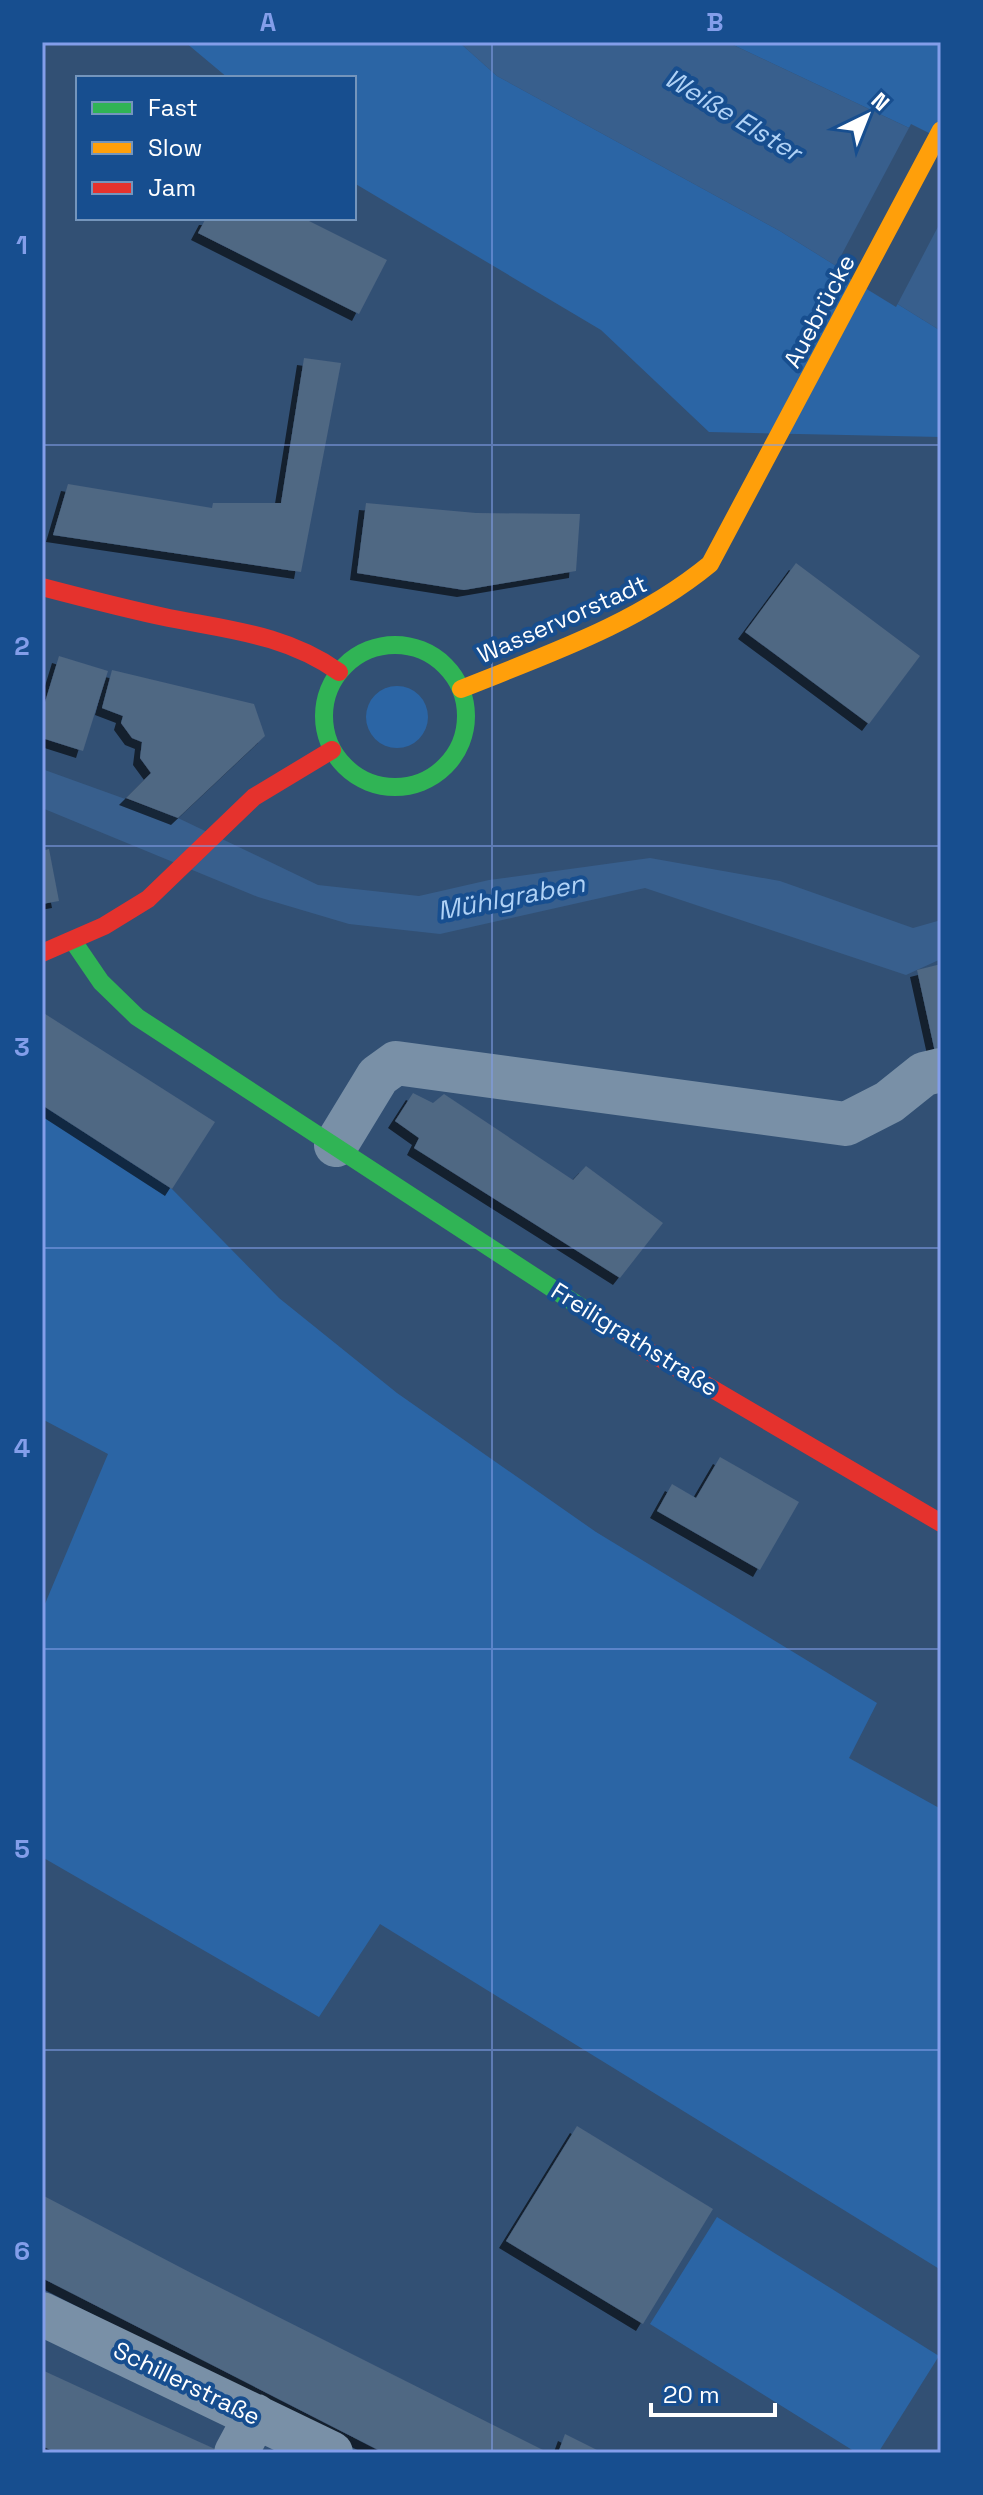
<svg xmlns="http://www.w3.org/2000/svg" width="983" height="2495" viewBox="0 0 983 2495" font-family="'Space Grotesk',sans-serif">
  <defs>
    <filter id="shadow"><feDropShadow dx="-7" dy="7" stdDeviation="0" flood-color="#0009"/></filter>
  </defs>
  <rect width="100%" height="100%" fill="#325074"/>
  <!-- green -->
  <path fill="#2b65a5" d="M 185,42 L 459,42 L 497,76 L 780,231 L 941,331 L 941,437 L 709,432 L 601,330 L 354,183 L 354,78 L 228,78 Z
    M 727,42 L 941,42 L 941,143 Z
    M366 717a31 31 0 1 1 62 0a31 31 0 1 1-62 0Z
    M 42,1105 L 172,1189 L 279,1298 L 397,1393 L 596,1532 L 877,1703 L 849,1758 L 941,1809 L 941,2270 L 380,1924 L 319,2017 L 42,1857 L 42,1611 L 108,1454 L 42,1419 Z
    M 717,2217 L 939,2356 L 878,2453 L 857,2453 L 650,2324 Z"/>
  <!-- water -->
  <path fill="#385f8d" d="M 459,42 L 727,42 L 941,143 L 941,331 L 780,231 L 497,76 Z
    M 42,769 L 178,818 L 318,885 L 419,896 L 489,880 L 650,858 L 780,881 L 913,928 L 941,920 L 941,959 L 906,975 L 645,888 L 440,934 L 349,924 L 258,897 L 42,808 Z"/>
  <!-- pier -->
  <path fill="#325074" d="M 911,124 L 941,139 L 941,221 L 896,307 L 834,269 Z"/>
  <!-- building -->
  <path fill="#4f6783" filter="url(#shadow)" d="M 206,218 L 303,218 L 387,260 L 359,314 L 198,233 Z
    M 304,358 L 341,363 L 301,572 L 53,535 L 68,484 L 212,508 L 213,503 L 281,503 Z
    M 366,503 L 476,513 L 580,514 L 576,571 L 464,590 L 357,573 Z
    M 796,563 L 920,656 L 869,724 L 745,632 Z
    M 59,656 L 108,671 L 83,751 L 42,738 L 42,712 Z
    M 112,670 L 254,704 L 265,736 L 178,818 L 126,798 L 151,773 L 140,758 L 142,742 L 132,738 L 121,723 L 123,716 L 102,708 Z
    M 49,849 L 59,901 L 42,904 L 42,851 Z
    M 941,964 L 941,1050 L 935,1052 L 917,970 Z
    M 42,1012 L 215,1122 L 172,1189 L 42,1105 Z
    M 413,1093 L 433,1103 L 444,1094 L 573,1180 L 586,1166 L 663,1223 L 620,1278 L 414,1148 L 419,1138 L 395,1121 Z
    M 720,1457 L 799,1502 L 760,1570 L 657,1511 L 672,1484 L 696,1498 Z
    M 577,2126 L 713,2209 L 643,2324 L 506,2241 Z
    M 42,2195 L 195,2275 L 549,2453 L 384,2453 L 42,2278 Z
    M 42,2370 L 144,2417 L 215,2449 L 212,2453 L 57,2453 L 42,2446 Z
    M 565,2434 L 603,2453 L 558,2453 Z"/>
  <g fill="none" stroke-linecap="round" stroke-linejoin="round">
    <!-- street -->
    <path stroke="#7990a7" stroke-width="44" d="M 336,1145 L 378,1076 L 396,1063 L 846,1124 L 889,1102 L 924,1074 L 941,1070
      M 42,2314 L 331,2453
      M 236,2453 L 256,2416"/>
    <!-- fast -->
    <path stroke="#30b455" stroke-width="18" d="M324 716a71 71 0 1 1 142 0a71 71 0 1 1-142 0Z
      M 73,941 L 101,982 L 137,1017 L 593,1315"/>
    <!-- slow -->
    <path stroke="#ff9f0a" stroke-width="18" d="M 461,689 C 548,654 637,624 710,564 L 941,130"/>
    <!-- jam -->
    <path stroke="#e5322d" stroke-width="18" d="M 42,587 C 84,598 126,609 169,618 C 230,630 287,635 339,672
      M 42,953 L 104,926 L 148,899 L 254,797 L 332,750
      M 593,1315 L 653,1354 L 941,1523"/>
  </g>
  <!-- grid -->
  <path fill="none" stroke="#839eea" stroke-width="2" stroke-opacity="0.55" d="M 492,42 L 492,2453M 42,445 L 941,445M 42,846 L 941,846M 42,1248 L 941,1248M 42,1649 L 941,1649M 42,2050 L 941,2050"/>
  <g text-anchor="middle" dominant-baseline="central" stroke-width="8" stroke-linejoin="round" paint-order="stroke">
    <!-- street labels -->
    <g font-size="24" fill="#fff" stroke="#174e8f">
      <text transform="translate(819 311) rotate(-62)">Auebrücke</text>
      <text transform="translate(562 619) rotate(-24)">Wasservorstadt</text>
      <text transform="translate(635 1339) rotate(32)">Freiligrathstraße</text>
      <text transform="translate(187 2383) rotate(26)">Schillerstraße</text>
    </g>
    <!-- water labels -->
    <g font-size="26" font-style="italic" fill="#b0d2f6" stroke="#174e8f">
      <text transform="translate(733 115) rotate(31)">Weiße Elster</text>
      <text transform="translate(511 897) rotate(-11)">Mühlgraben</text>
    </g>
  </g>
  <!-- border -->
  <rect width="983" height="2495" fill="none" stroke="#174e8f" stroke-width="88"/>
  <!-- legend -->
  <rect x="76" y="76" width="280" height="144" fill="#174e8f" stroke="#7495bc" stroke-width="2"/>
  <rect x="92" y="102" width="40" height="12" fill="#30b455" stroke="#7495bc" stroke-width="2"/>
  <text x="148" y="116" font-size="24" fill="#ffffff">Fast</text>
  <rect x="92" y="142" width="40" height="12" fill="#ff9f0a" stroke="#7495bc" stroke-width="2"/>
  <text x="148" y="156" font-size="24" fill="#ffffff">Slow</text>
  <rect x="92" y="182" width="40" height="12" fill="#e5322d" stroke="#7495bc" stroke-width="2"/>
  <text x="148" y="196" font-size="24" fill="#ffffff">Jam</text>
  <!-- north arrow -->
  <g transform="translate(867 116) rotate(43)" stroke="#174e8f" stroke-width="6" paint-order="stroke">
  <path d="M0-6L14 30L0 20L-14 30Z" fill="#ffffff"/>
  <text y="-12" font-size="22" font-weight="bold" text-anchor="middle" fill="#ffffff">N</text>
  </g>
  <!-- scale -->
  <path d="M651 2403v12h124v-12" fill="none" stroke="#ffffff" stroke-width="4"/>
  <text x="663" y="2403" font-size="24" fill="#ffffff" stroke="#174e8f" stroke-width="6" paint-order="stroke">20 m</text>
  <rect x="44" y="44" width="895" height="2407" fill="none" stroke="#839eea" stroke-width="3"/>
  <g font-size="26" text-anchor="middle" font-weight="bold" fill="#839eea">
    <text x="268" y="31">A</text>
    <text x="715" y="31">B</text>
    <text x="22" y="254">1</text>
    <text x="22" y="655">2</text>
    <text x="22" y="1056">3</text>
    <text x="22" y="1457">4</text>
    <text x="22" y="1858">5</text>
    <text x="22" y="2260">6</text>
  </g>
</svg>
